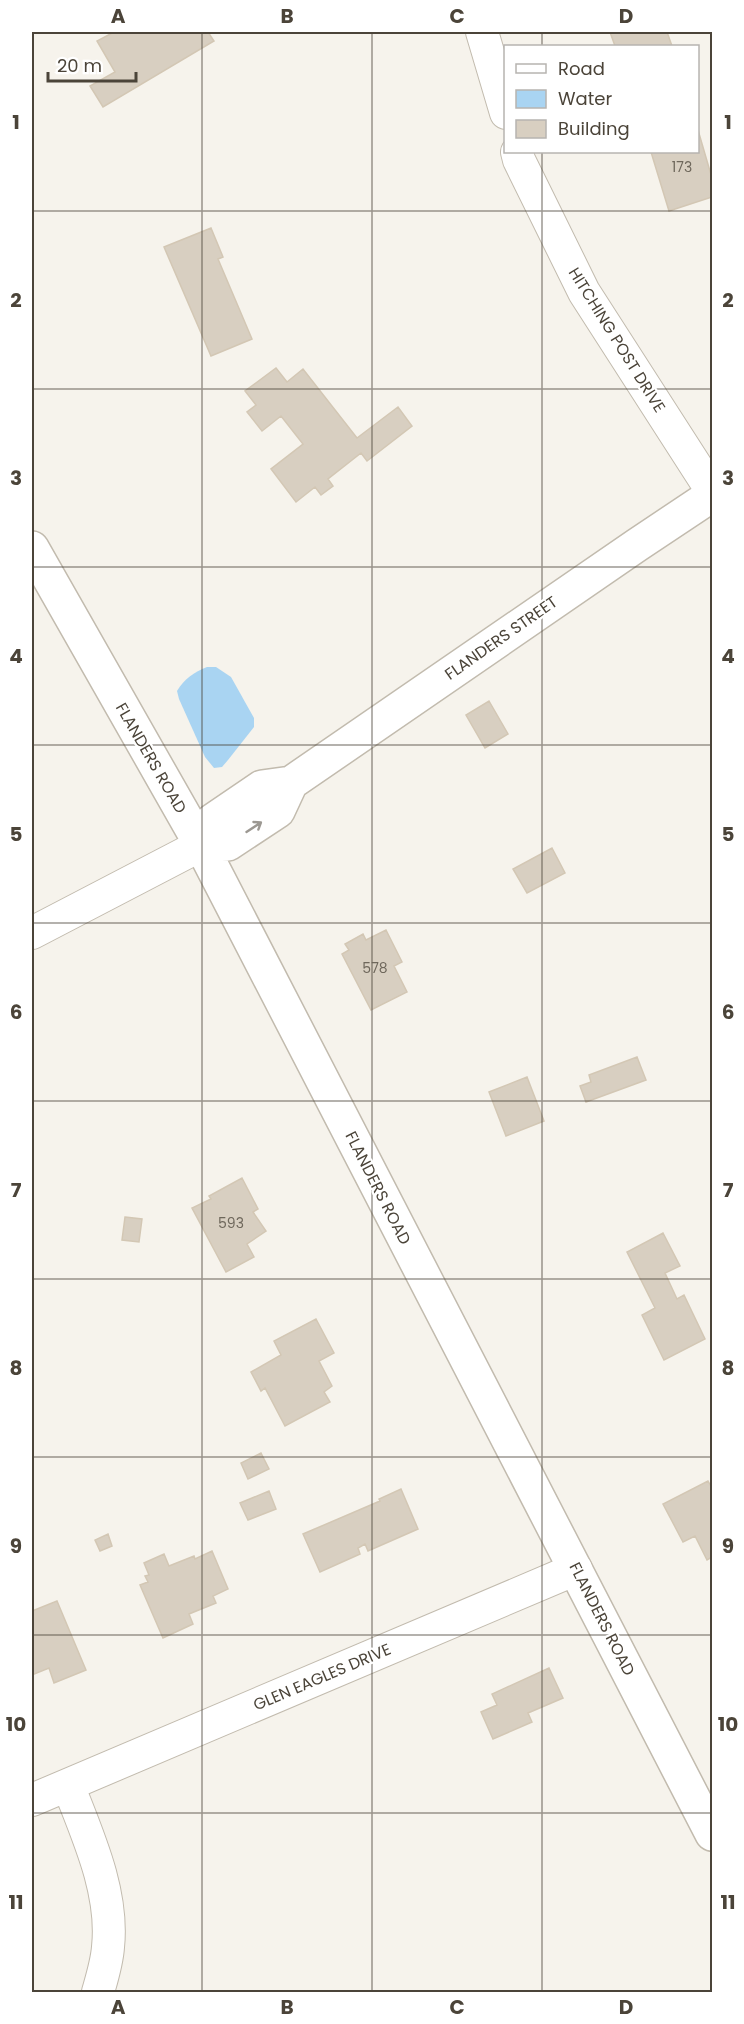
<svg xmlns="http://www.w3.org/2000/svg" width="744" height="2024" viewBox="0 0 744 2024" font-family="Poppins,sans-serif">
  <rect width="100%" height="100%" fill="#f6f3ec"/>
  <!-- water -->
  <path fill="#a9d4f2" d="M 207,667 L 216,667 L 231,677 L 254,718 L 254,727 L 228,760 L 222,767 L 214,768 L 205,757 L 179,699 L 177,691 C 184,679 194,672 207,667 Z"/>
  <!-- building -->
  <path fill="#d8cfc1" stroke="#d3c7b4" stroke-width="1.5" d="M 114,32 L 208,32 L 214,41 L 103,107 L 90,86 L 115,72 L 97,41 Z
    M 610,32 L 667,32 L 672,46 L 615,46 Z
    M 698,130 L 712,178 L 712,197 L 669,211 L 651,152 L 698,152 Z
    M 211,228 L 223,257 L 218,259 L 252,339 L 211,356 L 164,247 Z
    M 276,368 L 287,382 L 303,369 L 357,438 L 398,407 L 412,426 L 367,461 L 361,453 L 328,479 L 333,486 L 321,495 L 315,487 L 296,502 L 271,469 L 303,444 L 281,416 L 262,431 L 247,412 L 256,405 L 245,391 Z
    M 489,701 L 508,734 L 485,748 L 466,715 Z
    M 552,848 L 565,873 L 527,893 L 513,869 Z
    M 386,930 L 402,962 L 394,966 L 407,992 L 371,1010 L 342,954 L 349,950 L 345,944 L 363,934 L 366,940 Z
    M 637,1057 L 646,1080 L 586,1102 L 580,1086 L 591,1082 L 589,1075 Z
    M 527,1077 L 544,1121 L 506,1136 L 489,1092 Z
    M 242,1178 L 258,1209 L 253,1212 L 266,1231 L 247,1244 L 254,1257 L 226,1272 L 192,1208 L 211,1199 L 209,1196 Z
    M 125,1217 L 142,1219 L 139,1242 L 122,1240 Z
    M 663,1233 L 680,1266 L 665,1273 L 677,1299 L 684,1295 L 705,1339 L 664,1360 L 642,1315 L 655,1308 L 627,1252 Z
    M 316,1319 L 334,1353 L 319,1361 L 332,1386 L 324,1392 L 330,1402 L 285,1426 L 265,1388 L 261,1391 L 251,1372 L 281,1355 L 274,1341 Z
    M 261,1453 L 269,1469 L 248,1479 L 241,1463 Z
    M 708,1481 L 712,1488 L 712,1557 L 707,1560 L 695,1536 L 683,1542 L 663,1504 Z
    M 401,1489 L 418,1529 L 368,1551 L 365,1544 L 358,1548 L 360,1554 L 320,1572 L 303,1534 L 380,1501 L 379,1499 Z
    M 269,1491 L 276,1509 L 248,1520 L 240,1503 Z
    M 108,1534 L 112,1546 L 100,1551 L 95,1540 Z
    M 212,1551 L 228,1589 L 213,1596 L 216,1603 L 189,1614 L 193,1624 L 163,1638 L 140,1585 L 148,1582 L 145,1576 L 149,1575 L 144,1563 L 164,1554 L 169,1566 L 194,1556 L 195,1559 Z
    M 57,1601 L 86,1670 L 54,1683 L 49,1668 L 32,1675 L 32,1611 Z
    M 549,1668 L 563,1698 L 528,1713 L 532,1722 L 493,1739 L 481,1712 L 497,1705 L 492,1694 Z"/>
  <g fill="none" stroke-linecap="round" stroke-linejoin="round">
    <!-- minor casing -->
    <g stroke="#c2bbae" stroke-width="34">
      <path id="minor" d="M 482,32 L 506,113
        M 517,152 L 519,160 L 584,292 L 712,491
        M 32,933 L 201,845
        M 68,1785 C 87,1834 114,1892 108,1947 C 107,1962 102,1978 98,1992
        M 32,1800 L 576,1569"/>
    </g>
    <!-- tertiary casing -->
    <g stroke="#c2bbae" stroke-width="36">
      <path id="tertiary" d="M 32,548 L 201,845 L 712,1834
        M 201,845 L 212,821 L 262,787 L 291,783 L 637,545 L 712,495
        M 201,845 L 228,844 L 278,811 L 291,783"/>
    </g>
    <!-- minor -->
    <use href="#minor" stroke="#fff" stroke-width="32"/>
    <!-- tertiary -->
    <use href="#tertiary" stroke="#fff" stroke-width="33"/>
  </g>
  <!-- one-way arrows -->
  <defs><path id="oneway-shaft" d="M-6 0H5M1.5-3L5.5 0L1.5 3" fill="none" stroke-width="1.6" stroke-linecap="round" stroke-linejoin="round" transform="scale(1.5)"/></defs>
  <use stroke="#9c9892" href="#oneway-shaft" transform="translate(254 827) rotate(-33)"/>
  <!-- grid -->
  <path fill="none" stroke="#4b4439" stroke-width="1.5" stroke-opacity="0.55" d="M 202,32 L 202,1992M 372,32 L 372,1992M 542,32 L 542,46M 542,152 L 542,1992M 32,211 L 712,211M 32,389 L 712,389M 32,567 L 712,567M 32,745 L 712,745M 32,923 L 712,923M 32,1101 L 712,1101M 32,1279 L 712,1279M 32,1457 L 712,1457M 32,1635 L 712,1635M 32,1813 L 712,1813"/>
  <g text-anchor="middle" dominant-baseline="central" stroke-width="4.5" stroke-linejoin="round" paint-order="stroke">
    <!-- number labels -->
    <g font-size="14" fill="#6e675b">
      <text x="682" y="167">173</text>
      <text x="375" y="968">578</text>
      <text x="231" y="1223">593</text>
    </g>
    <!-- street labels -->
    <g font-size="16" fill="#4b4439" stroke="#fff">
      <text transform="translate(617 340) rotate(58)">HITCHING POST DRIVE</text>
      <text transform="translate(501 638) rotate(-35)">FLANDERS STREET</text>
      <text transform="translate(151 758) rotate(60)">FLANDERS ROAD</text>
      <text transform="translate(378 1188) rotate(63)">FLANDERS ROAD</text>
      <text transform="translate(602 1619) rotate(63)">FLANDERS ROAD</text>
      <text transform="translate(322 1677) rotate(-23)">GLEN EAGLES DRIVE</text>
    </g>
  </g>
  <!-- border -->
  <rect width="744" height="2024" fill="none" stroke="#ffffff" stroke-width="66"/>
  <!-- legend -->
  <rect x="504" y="45" width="195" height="108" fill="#ffffff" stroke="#b7b4b0" stroke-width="1.5"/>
  <rect x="516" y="64" width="30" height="9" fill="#ffffff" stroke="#b7b4b0" stroke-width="1.5"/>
  <text x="558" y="75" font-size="18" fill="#4b4439">Road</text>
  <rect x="516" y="90" width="30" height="18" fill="#a9d4f2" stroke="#b7b4b0" stroke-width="1.5"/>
  <text x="558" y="105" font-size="18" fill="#4b4439">Water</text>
  <rect x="516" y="120" width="30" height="18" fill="#d8cfc1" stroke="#b7b4b0" stroke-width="1.5"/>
  <text x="558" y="135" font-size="18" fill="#4b4439">Building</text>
  <!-- scale -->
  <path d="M48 72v9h88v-9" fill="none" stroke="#4b4439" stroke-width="3"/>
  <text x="57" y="72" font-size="18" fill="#4b4439" stroke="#ffffff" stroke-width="4.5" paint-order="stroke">20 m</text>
  <rect x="33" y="33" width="678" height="1958" fill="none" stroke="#4b4439" stroke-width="2"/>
  <g font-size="20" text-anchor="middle" font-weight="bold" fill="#4b4439">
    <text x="118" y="23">A</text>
    <text x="287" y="23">B</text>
    <text x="457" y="23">C</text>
    <text x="626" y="23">D</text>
    <text x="16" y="129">1</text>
    <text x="728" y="129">1</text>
    <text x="16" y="307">2</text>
    <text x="728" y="307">2</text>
    <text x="16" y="485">3</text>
    <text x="728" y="485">3</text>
    <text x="16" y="663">4</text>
    <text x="728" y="663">4</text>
    <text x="16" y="841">5</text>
    <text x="728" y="841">5</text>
    <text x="16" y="1019">6</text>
    <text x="728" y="1019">6</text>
    <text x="16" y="1197">7</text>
    <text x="728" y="1197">7</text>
    <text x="16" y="1375">8</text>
    <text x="728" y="1375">8</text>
    <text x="16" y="1553">9</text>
    <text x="728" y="1553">9</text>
    <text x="16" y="1731">10</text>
    <text x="728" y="1731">10</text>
    <text x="16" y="1909">11</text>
    <text x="728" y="1909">11</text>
    <text x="118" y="2014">A</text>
    <text x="287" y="2014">B</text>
    <text x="457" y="2014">C</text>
    <text x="626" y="2014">D</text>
  </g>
</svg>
